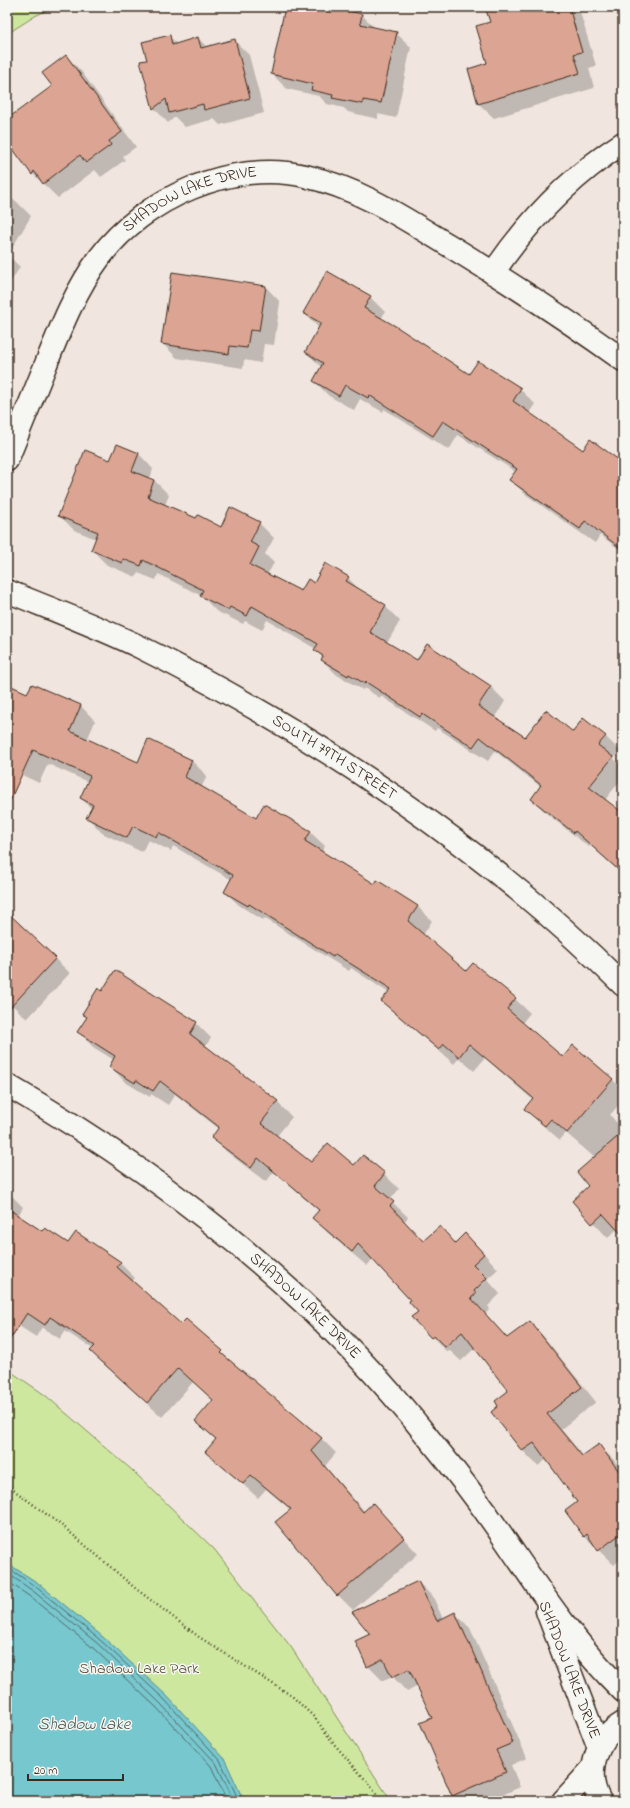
<svg xmlns="http://www.w3.org/2000/svg" width="630" height="1808" viewBox="0 0 630 1808" font-family="'Indie Flower',sans-serif">
  <rect width="100%" height="100%" fill="#f1e6df"/>
  <filter id="ink" filterUnits="userSpaceOnUse"><feTurbulence type="fractalNoise" baseFrequency=".025" numOctaves="2"/><feDisplacementMap in="SourceGraphic" scale="8" xChannelSelector="R" yChannelSelector="G"/><feConvolveMatrix kernelMatrix="1 2 1 2 8 2 1 2 1" color-interpolation-filters="sRGB"/></filter>
  <g filter="url(#ink)">
    <!-- green -->
    <path fill="#cde89e" stroke="#84895e" d="M 7,7 L 54,7 L 35,16 L 7,34 Z
      M 7,1369 L 45,1395 L 133,1471 L 214,1549 L 291,1647 L 391,1801 L 7,1801 Z"/>
    <!-- water -->
    <path fill="#77c7cf" stroke="#5f8888" d="M 7,1563 L 38,1583 L 103,1637 L 167,1696 L 224,1758 L 244,1801 L 7,1801 Z"/>
    <!-- shadow -->
    <path fill="#0003" d="M 286,7 L 347,7 L 352,13 L 361,14 L 375,28 L 396,33 L 411,47 L 396,118 L 378,114 L 378,119 L 348,112 L 344,108 L 327,104 L 319,96 L 287,89 L 272,74 Z
      M 500,7 L 575,7 L 580,12 L 596,66 L 589,68 L 594,88 L 494,118 L 479,104 L 488,64 L 491,22 Z
      M 169,36 L 177,44 L 198,38 L 207,47 L 234,40 L 249,55 L 264,113 L 220,125 L 214,119 L 185,127 L 175,117 L 168,123 L 154,108 L 148,60 Z
      M 66,56 L 81,71 L 136,147 L 123,156 L 125,160 L 101,177 L 95,170 L 58,198 L 33,174 L 9,142 L 7,120 L 53,87 Z
      M 7,196 L 16,201 L 31,216 L 8,255 L 20,267 L 7,288 Z
      M 266,287 L 280,302 L 274,345 L 264,344 L 261,363 L 244,360 L 243,368 L 177,358 L 162,343 Z
      M 370,297 L 385,312 L 381,319 L 470,376 L 520,389 L 535,404 L 529,413 L 583,451 L 623,464 L 623,552 L 600,535 L 595,543 L 525,494 L 511,480 L 516,472 L 458,435 L 449,450 L 384,409 L 383,412 L 360,399 L 354,410 L 329,396 L 314,381 L 322,368 L 306,352 L 319,328 L 304,313 Z
      M 117,445 L 139,454 L 153,469 L 150,479 L 154,480 L 169,495 L 165,505 L 222,528 L 259,523 L 274,538 L 265,554 L 274,563 L 267,575 L 301,592 L 314,584 L 348,578 L 362,592 L 385,606 L 400,621 L 387,643 L 417,661 L 427,645 L 491,687 L 505,701 L 495,718 L 525,739 L 573,733 L 605,736 L 620,751 L 614,759 L 623,768 L 623,777 L 605,800 L 623,814 L 623,875 L 590,845 L 589,847 L 547,814 L 532,799 L 541,787 L 495,751 L 488,761 L 437,728 L 435,731 L 381,696 L 380,698 L 364,688 L 363,690 L 337,675 L 322,660 L 323,658 L 315,650 L 316,649 L 267,620 L 262,630 L 245,621 L 243,624 L 216,611 L 202,596 L 158,574 L 156,580 L 138,573 L 136,577 L 107,565 L 92,550 L 96,539 L 74,530 L 59,515 L 111,462 Z
      M 7,685 L 28,695 L 32,685 L 81,706 L 95,721 L 87,740 L 138,764 L 149,740 L 192,761 L 207,776 L 201,788 L 257,820 L 310,832 L 325,846 L 322,852 L 375,886 L 417,906 L 432,921 L 423,935 L 466,972 L 515,999 L 530,1013 L 522,1023 L 563,1058 L 573,1046 L 613,1080 L 623,1090 L 623,1100 L 610,1115 L 623,1130 L 623,1233 L 618,1228 L 608,1238 L 573,1201 L 590,1186 L 595,1158 L 566,1133 L 560,1140 L 540,1123 L 525,1109 L 533,1100 L 485,1058 L 474,1071 L 459,1058 L 454,1064 L 382,1001 L 389,993 L 351,968 L 349,971 L 264,918 L 263,920 L 240,906 L 225,892 L 232,880 L 173,846 L 171,851 L 148,840 L 142,852 L 102,833 L 88,818 L 92,809 L 81,798 L 88,782 L 48,764 L 39,783 L 7,768 Z
      M 7,914 L 70,973 L 27,1019 L 7,1000 Z
      M 102,992 L 196,1023 L 211,1038 L 205,1047 L 277,1102 L 292,1117 L 277,1136 L 311,1163 L 354,1167 L 384,1174 L 399,1189 L 390,1200 L 408,1217 L 404,1222 L 424,1242 L 440,1227 L 455,1243 L 480,1249 L 498,1269 L 487,1279 L 500,1294 L 488,1306 L 490,1309 L 485,1314 L 508,1339 L 530,1322 L 544,1337 L 596,1402 L 561,1429 L 584,1457 L 599,1446 L 614,1460 L 623,1473 L 623,1560 L 622,1558 L 614,1565 L 584,1536 L 579,1502 L 547,1459 L 538,1466 L 523,1451 L 492,1412 L 500,1406 L 510,1391 L 476,1347 L 461,1361 L 449,1350 L 447,1352 L 413,1317 L 419,1312 L 412,1300 L 373,1259 L 367,1266 L 328,1233 L 314,1218 L 319,1211 L 274,1172 L 266,1182 L 227,1152 L 212,1137 L 218,1128 L 175,1094 L 168,1105 L 151,1094 L 150,1097 L 125,1082 L 111,1067 L 114,1060 L 93,1047 L 79,1032 L 88,1018 L 83,1014 Z
      M 7,1191 L 23,1207 L 18,1216 L 42,1233 L 69,1245 L 120,1263 L 135,1278 L 132,1282 L 181,1326 L 186,1320 L 237,1367 L 321,1438 L 336,1453 L 325,1466 L 365,1512 L 373,1505 L 418,1554 L 353,1610 L 338,1595 L 291,1510 L 266,1489 L 258,1498 L 207,1452 L 216,1440 L 197,1421 L 214,1401 L 193,1382 L 162,1417 L 106,1366 L 91,1351 L 93,1349 L 65,1331 L 60,1339 L 42,1327 L 36,1337 L 8,1319 Z
      M 418,1582 L 433,1597 L 443,1619 L 455,1613 L 470,1628 L 527,1758 L 511,1765 L 520,1787 L 489,1801 L 458,1801 L 453,1796 L 422,1723 L 433,1718 L 418,1686 L 407,1692 L 392,1676 L 383,1681 L 368,1666 L 372,1634 Z"/>
    <g fill="none" stroke-linecap="round" stroke-linejoin="round">
      <!-- shore -->
      <path stroke="#536965" stroke-width="1" d="M 7,1567 L 36,1587 L 100,1640 L 164,1699 L 220,1760 L 239,1801
        M 7,1573 L 33,1591 L 97,1643 L 160,1703 L 216,1763 L 234,1801
        M 7,1581 L 29,1596 L 93,1648 L 156,1707 L 211,1766 L 227,1801"/>
    </g>
    <!-- building -->
    <path fill="#dca593" stroke="#3b2a1e" d="M 285,7 L 331,7 L 362,14 L 360,24 L 397,32 L 381,103 L 363,100 L 363,104 L 332,98 L 333,95 L 311,90 L 313,84 L 271,74 Z
      M 485,7 L 569,7 L 582,52 L 574,54 L 580,73 L 478,104 L 468,69 L 487,63 L 476,26 L 490,22 Z
      M 170,35 L 172,45 L 198,37 L 201,48 L 235,39 L 250,98 L 204,110 L 203,104 L 169,113 L 166,99 L 153,109 L 140,61 L 147,60 L 142,42 Z
      M 66,55 L 122,132 L 109,141 L 111,145 L 86,163 L 80,155 L 43,184 L 34,171 L 32,175 L 7,141 L 7,119 L 52,86 L 42,73 Z
      M 327,271 L 371,296 L 364,308 L 397,327 L 469,374 L 478,361 L 521,388 L 513,401 L 583,450 L 590,439 L 623,463 L 623,550 L 585,521 L 580,529 L 509,480 L 517,469 L 443,421 L 433,436 L 369,395 L 368,398 L 345,385 L 339,396 L 313,381 L 323,363 L 305,352 L 321,323 L 303,313 Z
      M 172,272 L 266,286 L 259,331 L 250,330 L 247,348 L 230,346 L 229,354 L 161,344 Z
      M 117,444 L 139,453 L 132,471 L 154,480 L 148,497 L 196,518 L 198,515 L 221,527 L 230,507 L 260,522 L 250,542 L 259,547 L 250,565 L 301,591 L 308,579 L 314,583 L 325,563 L 349,577 L 346,581 L 386,605 L 370,632 L 417,660 L 427,644 L 491,686 L 478,706 L 525,737 L 546,710 L 573,732 L 583,718 L 606,736 L 598,745 L 613,757 L 589,787 L 623,813 L 623,874 L 575,831 L 574,833 L 531,799 L 541,785 L 480,737 L 473,747 L 422,714 L 420,717 L 366,682 L 365,684 L 349,674 L 348,676 L 321,660 L 323,656 L 314,650 L 318,644 L 252,606 L 247,616 L 230,607 L 228,610 L 200,596 L 203,590 L 143,560 L 141,566 L 123,559 L 122,563 L 91,550 L 98,532 L 58,516 L 85,450 L 110,460 Z
      M 7,684 L 27,693 L 32,684 L 81,705 L 70,731 L 138,762 L 148,739 L 192,760 L 185,777 L 256,818 L 264,804 L 311,831 L 305,841 L 375,884 L 377,880 L 418,906 L 408,921 L 466,971 L 473,963 L 516,998 L 507,1009 L 563,1057 L 573,1045 L 613,1079 L 567,1133 L 551,1119 L 545,1126 L 524,1109 L 533,1098 L 469,1044 L 459,1057 L 444,1044 L 439,1050 L 381,1001 L 391,989 L 335,954 L 333,957 L 249,904 L 248,906 L 224,892 L 233,875 L 158,832 L 156,837 L 133,826 L 127,838 L 86,818 L 93,805 L 80,798 L 90,776 L 33,750 L 7,807 Z
      M 7,912 L 56,958 L 7,1011 Z
      M 115,970 L 197,1022 L 190,1034 L 278,1101 L 261,1123 L 311,1162 L 328,1143 L 354,1165 L 363,1155 L 385,1173 L 375,1186 L 394,1202 L 390,1206 L 423,1241 L 440,1226 L 455,1243 L 465,1233 L 484,1254 L 473,1264 L 487,1278 L 474,1291 L 476,1294 L 471,1298 L 507,1338 L 530,1321 L 582,1387 L 547,1414 L 582,1456 L 599,1444 L 623,1477 L 623,1532 L 598,1551 L 587,1534 L 584,1537 L 565,1511 L 577,1502 L 534,1443 L 522,1451 L 491,1412 L 498,1406 L 495,1401 L 508,1391 L 462,1332 L 445,1347 L 434,1336 L 431,1338 L 411,1317 L 418,1312 L 409,1302 L 410,1300 L 358,1244 L 352,1252 L 312,1218 L 319,1210 L 258,1158 L 251,1168 L 211,1138 L 219,1127 L 160,1081 L 153,1091 L 136,1080 L 135,1083 L 109,1067 L 115,1056 L 77,1032 L 87,1017 L 82,1014 L 98,988 L 102,991 Z
      M 623,1132 L 623,1236 L 603,1214 L 592,1224 L 572,1201 L 588,1186 L 577,1172 Z
      M 7,1208 L 42,1231 L 45,1228 L 68,1243 L 76,1232 L 121,1262 L 117,1267 L 181,1324 L 186,1319 L 223,1351 L 221,1353 L 322,1438 L 311,1450 L 363,1512 L 373,1503 L 404,1538 L 337,1596 L 275,1522 L 291,1509 L 251,1475 L 243,1484 L 205,1452 L 216,1439 L 195,1421 L 213,1400 L 178,1368 L 147,1403 L 90,1351 L 95,1346 L 50,1317 L 45,1325 L 27,1313 L 7,1344 Z
      M 418,1581 L 437,1621 L 455,1612 L 513,1743 L 496,1750 L 506,1772 L 452,1796 L 420,1723 L 432,1718 L 409,1669 L 392,1677 L 383,1659 L 367,1667 L 355,1641 L 370,1634 L 352,1612 Z"/>
    <g fill="none" stroke-linecap="round" stroke-linejoin="round">
      <!-- minor casing -->
      <g stroke="#3b2a1e" stroke-width="25">
        <g id="minor">
          <path d="M 493,273 C 528,221 570,177 623,143"/>
          <path id="s1" d="M 7,460 C 20,428 33,396 46,364 C 61,327 76,289 100,257 C 144,198 232,159 305,176 C 359,188 404,218 450,246 C 509,282 567,320 623,360"/>
          <path id="s2" d="M 7,591 C 51,609 97,626 140,647 C 312,732 487,849 623,985"/>
          <path id="s3" d="M 7,1085 C 168,1178 315,1295 431,1441 C 459,1475 485,1510 510,1547 C 544,1597 579,1648 623,1691"/>
          <path d="M 547,1611 L 599,1748"/>
          <path d="M 563,1801 L 593,1768"/>
          <path d="M 600,1801 C 584,1773 596,1739 623,1723"/>
        </g>
      </g>
      <!-- path -->
      <path stroke="#3b2a1e" stroke-width="2.5" stroke-dasharray="1 3" stroke-linecap="butt" d="M 7,1485 L 65,1528 L 135,1588 L 199,1637 L 292,1696 L 315,1718 L 335,1745 L 370,1785 L 381,1801"/>
      <!-- minor -->
      <use href="#minor" stroke="#f6f6f2" stroke-width="22"/>
    </g>
  </g>
  <g text-anchor="middle" dominant-baseline="central" stroke-width="3" stroke-linejoin="round" paint-order="stroke">
    <!-- street labels -->
    <g font-size="16" fill="#3b2a1e" stroke="#f6f6f2">
      <text stroke="none"><textPath href="#s1" startOffset="334">SHADOW LAKE DRIVE</textPath></text>
      <text stroke="none"><textPath href="#s2" startOffset="368">SOUTH 79TH STREET</textPath></text>
      <text stroke="none"><textPath href="#s3" startOffset="372">SHADOW LAKE DRIVE</textPath></text>
      <text transform="translate(569 1670) rotate(69)">SHADOW LAKE DRIVE</text>
    </g>
    <!-- park labels -->
    <g font-size="16" fill="#585038" stroke="#f6f6f2">
      <text x="139" y="1669">Shadow Lake Park</text>
    </g>
    <!-- water labels -->
    <g font-size="17" font-style="italic" fill="#4d5953" stroke="#f6f6f2">
      <text x="84" y="1724">Shadow Lake</text>
    </g>
  </g>
  <!-- margin -->
  <rect width="630" height="1808" fill="none" stroke="#f6f6f2" stroke-width="24"/>
  <rect x="12" y="12" width="606" height="1784" fill="none" stroke="#3b2a1e" stroke-width="1.5" filter="url(#ink)"/>
  <!-- scale -->
  <path d="M28 1774v6h95v-6" fill="none" stroke="#3b2a1e" stroke-width="2"/>
  <text x="34" y="1774" font-size="12" fill="#3b2a1e" stroke="#f6f6f2" stroke-width="3" paint-order="stroke">20 m</text>
</svg>
